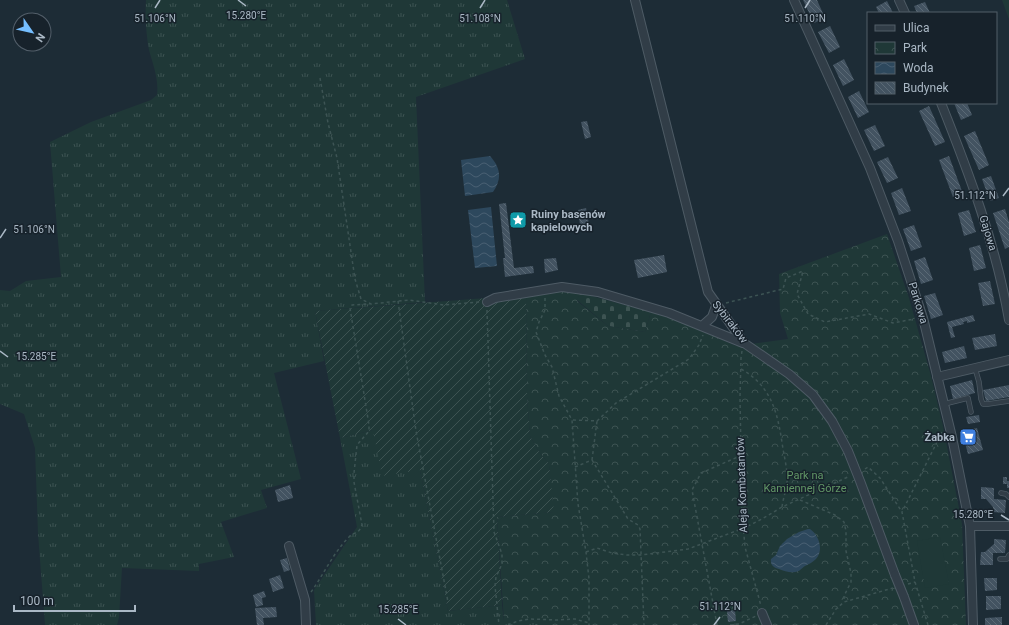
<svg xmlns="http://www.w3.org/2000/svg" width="1009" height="625" viewBox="0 0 1009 625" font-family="Roboto,sans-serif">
  <defs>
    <pattern id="grass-tufts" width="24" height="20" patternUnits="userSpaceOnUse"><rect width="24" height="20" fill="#1f3837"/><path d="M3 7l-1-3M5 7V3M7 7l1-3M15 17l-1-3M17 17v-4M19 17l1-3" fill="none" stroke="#3d5352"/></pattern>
    <pattern id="cemetery-stones" width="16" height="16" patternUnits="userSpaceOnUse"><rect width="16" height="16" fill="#1f3837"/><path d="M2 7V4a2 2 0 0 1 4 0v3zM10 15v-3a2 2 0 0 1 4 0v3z" fill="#3d5352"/></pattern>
    <pattern id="park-crowns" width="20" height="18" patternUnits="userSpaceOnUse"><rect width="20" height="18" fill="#1f3837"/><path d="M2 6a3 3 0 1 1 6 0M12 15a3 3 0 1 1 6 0" fill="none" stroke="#3d5352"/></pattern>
    <pattern id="garden-furrows" width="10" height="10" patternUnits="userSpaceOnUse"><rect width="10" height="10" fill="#1f3837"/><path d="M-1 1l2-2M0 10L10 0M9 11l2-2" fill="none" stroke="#3d5352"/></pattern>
    <pattern id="water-waves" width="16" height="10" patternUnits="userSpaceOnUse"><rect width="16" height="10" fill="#2d485d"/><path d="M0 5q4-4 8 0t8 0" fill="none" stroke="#496073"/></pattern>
    <pattern id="building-back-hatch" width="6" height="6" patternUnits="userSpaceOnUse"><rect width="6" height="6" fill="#435361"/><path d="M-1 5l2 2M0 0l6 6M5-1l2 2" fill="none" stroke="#5b6a76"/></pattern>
  </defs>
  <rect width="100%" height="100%" fill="#1d2c36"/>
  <!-- grass -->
  <path fill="url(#grass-tufts)" d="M 146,0 L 507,0 L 525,59 L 416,97 L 425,302 L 315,311 L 324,361 L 274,373 L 301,479 L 261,490 L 267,508 L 221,522 L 234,557 L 199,564 L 199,571 L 122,568 L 119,617 L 117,625 L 45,625 L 38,533 L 35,448 L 24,414 L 0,404 L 0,290 L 10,291 L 26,281 L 61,277 L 50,142 L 91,122 L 151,100 L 157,95 C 159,79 153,65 149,50 C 146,34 145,16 146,0 Z
    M 1002,0 L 1009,0 L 1009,19 Z
    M 373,430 L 420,470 L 448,611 L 502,605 L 504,621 L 536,621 L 536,625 L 316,625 L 314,590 L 357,527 L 340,438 Z"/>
  <!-- cemetery -->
  <path fill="url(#cemetery-stones)" d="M 580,293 L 651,312 L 645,332 L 608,326 L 577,300 Z"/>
  <!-- park -->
  <path fill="url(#park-crowns)" d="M 887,234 L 909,298 L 931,376 L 943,426 L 962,524 L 966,625 L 536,625 L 536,621 L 504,621 L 497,517 L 553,512 L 549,464 L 539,452 L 530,436 L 527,396 L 526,295 L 566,290 L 580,293 L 577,301 L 608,326 L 645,332 L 651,312 L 688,325 L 736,346 L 788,339 L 780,313 L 779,274 Z"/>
  <!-- garden -->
  <path fill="url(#garden-furrows)" d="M 526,295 L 527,396 L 530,436 L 539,452 L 549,464 L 554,512 L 497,517 L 502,605 L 448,611 L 420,470 L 382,476 L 373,430 L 340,438 L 315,311 Z"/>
  <!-- pitch -->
  <path fill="#1f3837" d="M 940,537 L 949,584 L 925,588 L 917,541 Z"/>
  <!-- water -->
  <path fill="url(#water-waves)" d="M 490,156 C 501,168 502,179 493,192 L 465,196 L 461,160 Z
    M 491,207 L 497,266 L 475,268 L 468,210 Z
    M 808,529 L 810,529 C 819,535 824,550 816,559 C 813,562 809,564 805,566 C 802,568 799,572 795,572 C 790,573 784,571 779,569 C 774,568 770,565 771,559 L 776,555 L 780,546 L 787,539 L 799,532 Z"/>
  <!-- building -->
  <path fill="url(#building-back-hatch)" d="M 803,0 L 817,0 L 825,18 L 814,23 Z
    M 887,1 L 893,13 L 879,13 L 876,7 Z
    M 925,2 L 930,13 L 917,13 L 914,6 Z
    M 830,26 L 840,47 L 829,53 L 818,32 Z
    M 844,59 L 854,80 L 843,86 L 833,65 Z
    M 859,91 L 869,112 L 858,118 L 848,97 Z
    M 954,103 L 967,103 L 972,115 L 961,120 Z
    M 929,106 L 945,142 L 935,146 L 919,111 Z
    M 587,121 L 591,137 L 585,139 L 581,122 Z
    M 875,125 L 885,146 L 874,151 L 864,130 Z
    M 975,131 L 989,165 L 979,170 L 964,136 Z
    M 949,156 L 963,194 L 953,197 L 939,160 Z
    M 888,157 L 898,178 L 887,183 L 877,162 Z
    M 991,176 L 999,198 L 990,201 L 982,179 Z
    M 902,188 L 911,211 L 899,215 L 891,193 Z
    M 506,203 L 514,268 L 533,266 L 534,273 L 505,277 L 503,258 L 505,258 L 499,204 Z
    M 586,208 L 589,224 L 580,225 L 578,210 Z
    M 1005,209 L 1009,222 L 1009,247 L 1005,249 L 993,213 Z
    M 969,210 L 976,232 L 964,236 L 958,213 Z
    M 914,225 L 922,247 L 911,251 L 903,229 Z
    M 980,245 L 986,268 L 974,271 L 969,248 Z
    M 664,255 L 667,272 L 638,278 L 634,260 Z
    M 925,257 L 933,280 L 921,284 L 914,261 Z
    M 556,258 L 558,270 L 545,273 L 544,259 Z
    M 990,281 L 995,304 L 983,306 L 978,283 Z
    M 935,293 L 943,315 L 931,319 L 924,296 Z
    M 973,315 L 975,321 L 967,323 L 967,321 L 963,322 L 964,324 L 952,327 L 955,337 L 951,338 L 947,322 Z
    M 995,334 L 997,346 L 975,350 L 972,338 Z
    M 964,346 L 967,358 L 945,363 L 942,352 Z
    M 972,380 L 975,393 L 953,399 L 950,386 Z
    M 1009,385 L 1009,397 L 986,401 L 983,390 Z
    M 979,415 L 980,422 L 968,424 L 966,417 Z
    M 977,428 L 983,450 L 968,454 L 962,432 Z
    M 1003,477 L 1007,477 L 1007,481 L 1009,481 L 1009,488 L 1007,488 L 1007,484 L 1003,484 Z
    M 290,485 L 293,498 L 278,502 L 275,490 Z
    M 981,487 L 994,488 L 994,499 L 1006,500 L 1005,513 L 993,512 L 993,507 L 986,499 L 981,499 Z
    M 994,539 L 1006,540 L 1005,553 L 993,553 L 993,565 L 980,565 L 981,552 L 985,552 L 994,544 Z
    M 287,558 L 290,570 L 284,572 L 280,560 Z
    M 280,575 L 284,588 L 273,592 L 269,579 Z
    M 984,578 L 997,578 L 997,590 L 985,591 Z
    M 264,591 L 266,597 L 262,598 L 263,605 L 256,607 L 253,595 Z
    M 986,596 L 1001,596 L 1001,609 L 986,610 Z
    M 276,607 L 277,617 L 263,618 L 264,625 L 257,625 L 255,608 Z
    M 735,610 L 736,621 L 728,622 L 727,611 Z
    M 1002,617 L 1002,625 L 985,625 L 985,618 Z"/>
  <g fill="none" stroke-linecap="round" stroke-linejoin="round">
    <!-- service casing -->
    <g stroke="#4e5b65" stroke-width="5.5">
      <path id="service" d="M 975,368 L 979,382 L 981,399 L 983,404 L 988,404 L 1009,401
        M 944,404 L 968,398 L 971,412
        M 1001,493 L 1006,494 L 1009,497
        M 1000,559 L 1007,559 L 1009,555"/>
    </g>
    <!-- minor casing -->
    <g stroke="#4e5b65" stroke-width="10">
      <path id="minor" d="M 635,0 L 708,292 L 744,343 L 789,374 L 813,395 L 832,421 L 848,451 L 860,481 L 895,575
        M 794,0 L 870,168 L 898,241 L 923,318 L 952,437 L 970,526 L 973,625
        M 899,0 L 905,13
        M 941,103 C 969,173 996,245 1009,320
        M 487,302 L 495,298 L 562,287 L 598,292 L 669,313 L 743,343
        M 702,326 L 712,317 L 716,306
        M 937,377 L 1009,360
        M 970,526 L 1009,526
        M 289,546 L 305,600 L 306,625
        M 904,597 L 914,625
        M 762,613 L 767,625"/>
    </g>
    <!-- path -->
    <path stroke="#3d5454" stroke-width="1.5" stroke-dasharray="3 3" stroke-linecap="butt" d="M 320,78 L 328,123 L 337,158 L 355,279 L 361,299 L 371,304 L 409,300 L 444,305 L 480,302
      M 545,298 L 545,310 L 539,322 L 536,332 L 545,355 L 552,367 L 559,396 L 572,420 L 578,504 L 586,552 L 589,579 L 589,625
      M 398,301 L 416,431 L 448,602
      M 726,303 L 783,289 L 786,278 L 803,271 L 797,294 L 808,314 L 825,322 L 869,314 L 893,323 L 914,319
      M 487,310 L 494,532 L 502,554 L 502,564 L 496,577 L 495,586 L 499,625
      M 742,351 L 741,358 L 740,397 L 742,513 L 745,547 L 761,606
      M 741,369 C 773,387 778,415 783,449 C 785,460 788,473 787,483 C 786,491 783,499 782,507
      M 573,420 L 597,421 L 616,403 L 689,359 L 699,345 L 703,335
      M 592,460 L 597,421
      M 575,467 L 592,460 L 628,519 L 638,525 L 640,529 L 644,625
      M 865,469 L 868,467 L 880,478 L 902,512
      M 800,500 L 835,515 L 844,522 L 846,531 L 846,551 L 851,573 L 851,582 L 844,596 L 844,602
      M 586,552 L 597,548 L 612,553 L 627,555 L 641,555 L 688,549 L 744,528 L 762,519 L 782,507 L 850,476
      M 908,584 L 915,582
      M 311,592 C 324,574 333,553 349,537 C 355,531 358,535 362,525 L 354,482 L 354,473 L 357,445 L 369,431 L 369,425 L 350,308 L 352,305 L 370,304
      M 508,625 L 518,621 L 530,619 L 557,620 L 575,619 L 589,623
      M 717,625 L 692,490 L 701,473 L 740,456
      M 730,625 L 739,624 L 756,616
      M 826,625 L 836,609 L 844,602 L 893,588
      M 928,625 L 915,582 L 902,512 L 942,432"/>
    <!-- service -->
    <use href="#service" stroke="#313d47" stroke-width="4"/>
    <!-- minor -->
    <use href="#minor" stroke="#313d47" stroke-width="8"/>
    <!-- minor-bridge casing -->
    <g stroke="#4e5b65" stroke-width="10" stroke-linecap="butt">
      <path id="minor-bridge" d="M 895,575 L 904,597"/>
    </g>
    <!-- minor-bridge -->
    <use href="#minor-bridge" stroke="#313d47" stroke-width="8"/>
  </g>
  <!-- ticks -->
  <path fill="none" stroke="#aab8c5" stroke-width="1.5" d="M 238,0 L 246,6M 155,8 L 160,0M 480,8 L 485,0M 805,8 L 810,0M 1003,196 L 1009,188M 0,238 L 6,229M 0,351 L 8,357M 1001,515 L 1009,520M 398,619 L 406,625M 714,625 L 720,617"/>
  <!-- icons -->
  <defs>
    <g id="sight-square" transform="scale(0.9)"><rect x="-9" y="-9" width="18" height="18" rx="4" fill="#0f9aa8" stroke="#17222b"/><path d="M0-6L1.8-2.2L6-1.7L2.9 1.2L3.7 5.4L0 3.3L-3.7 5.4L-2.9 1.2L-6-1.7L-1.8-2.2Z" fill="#fff"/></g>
    <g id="supermarket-square" transform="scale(0.9)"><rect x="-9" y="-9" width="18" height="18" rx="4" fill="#3f7fe0" stroke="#17222b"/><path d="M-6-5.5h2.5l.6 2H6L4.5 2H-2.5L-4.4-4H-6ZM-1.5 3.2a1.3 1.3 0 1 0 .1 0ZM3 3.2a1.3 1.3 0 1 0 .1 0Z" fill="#fff"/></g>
  </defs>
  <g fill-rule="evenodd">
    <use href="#sight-square" x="518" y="220"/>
    <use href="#supermarket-square" x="968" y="437"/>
  </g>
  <g text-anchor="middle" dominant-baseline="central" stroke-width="3" stroke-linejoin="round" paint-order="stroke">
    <!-- poi labels -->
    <g font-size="11" font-weight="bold" fill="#aab8c5" stroke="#17222b" text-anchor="start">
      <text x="531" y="214">Ruiny basenów<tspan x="531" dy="13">kapielowych</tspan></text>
      <text x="955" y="437" text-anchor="end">Żabka</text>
    </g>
    <!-- street labels -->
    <g font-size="11" fill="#aab8c5" stroke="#17222b">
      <text transform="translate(988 233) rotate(73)">Gajowa</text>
      <text transform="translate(918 303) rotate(73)">Parkowa</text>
      <text transform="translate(730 322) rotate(52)">Sybiraków</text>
      <text transform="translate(742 485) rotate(-92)">Aleja Kombatantów</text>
    </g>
    <!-- park labels -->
    <g font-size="11" fill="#619666" stroke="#17222b">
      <text x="805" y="475">Park na<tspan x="805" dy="13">Kamiennej Górze</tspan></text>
    </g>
  </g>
  <g font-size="10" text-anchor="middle" fill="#aab8c5" stroke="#17222b" stroke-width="3" stroke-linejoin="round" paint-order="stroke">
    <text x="246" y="19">15.280°E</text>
    <text x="155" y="22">51.106°N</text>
    <text x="480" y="22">51.108°N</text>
    <text x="805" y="22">51.110°N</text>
    <text x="975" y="199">51.112°N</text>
    <text x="34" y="233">51.106°N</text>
    <text x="36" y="360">15.285°E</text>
    <text x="973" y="518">15.280°E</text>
    <text x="720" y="610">51.112°N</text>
    <text x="398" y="613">15.285°E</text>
  </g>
  <!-- legend -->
  <rect x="867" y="12" width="130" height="92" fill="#17222b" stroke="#525e69"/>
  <rect x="875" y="25" width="20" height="6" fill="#313d47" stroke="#525e69"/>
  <text x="903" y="32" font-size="12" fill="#aab8c5">Ulica</text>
  <rect x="875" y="42" width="20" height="12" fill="url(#park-crowns)" stroke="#525e69"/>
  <text x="903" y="52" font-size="12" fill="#aab8c5">Park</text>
  <rect x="875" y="62" width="20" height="12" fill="url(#water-waves)" stroke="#525e69"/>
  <text x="903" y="72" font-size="12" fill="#aab8c5">Woda</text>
  <rect x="875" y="82" width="20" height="12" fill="url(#building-back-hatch)" stroke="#525e69"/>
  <text x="903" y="92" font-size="12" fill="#aab8c5">Budynek</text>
  <!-- north arrow -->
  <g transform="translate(32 32) rotate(124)"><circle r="19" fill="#17222b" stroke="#525e69"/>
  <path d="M0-3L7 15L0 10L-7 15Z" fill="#75beff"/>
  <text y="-6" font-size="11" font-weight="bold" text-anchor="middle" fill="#aab8c5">N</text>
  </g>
  <!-- scale -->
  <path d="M14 605v6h121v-6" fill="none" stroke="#aab8c5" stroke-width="2"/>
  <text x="20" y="605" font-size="12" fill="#aab8c5" stroke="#17222b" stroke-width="3" paint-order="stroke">100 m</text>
</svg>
